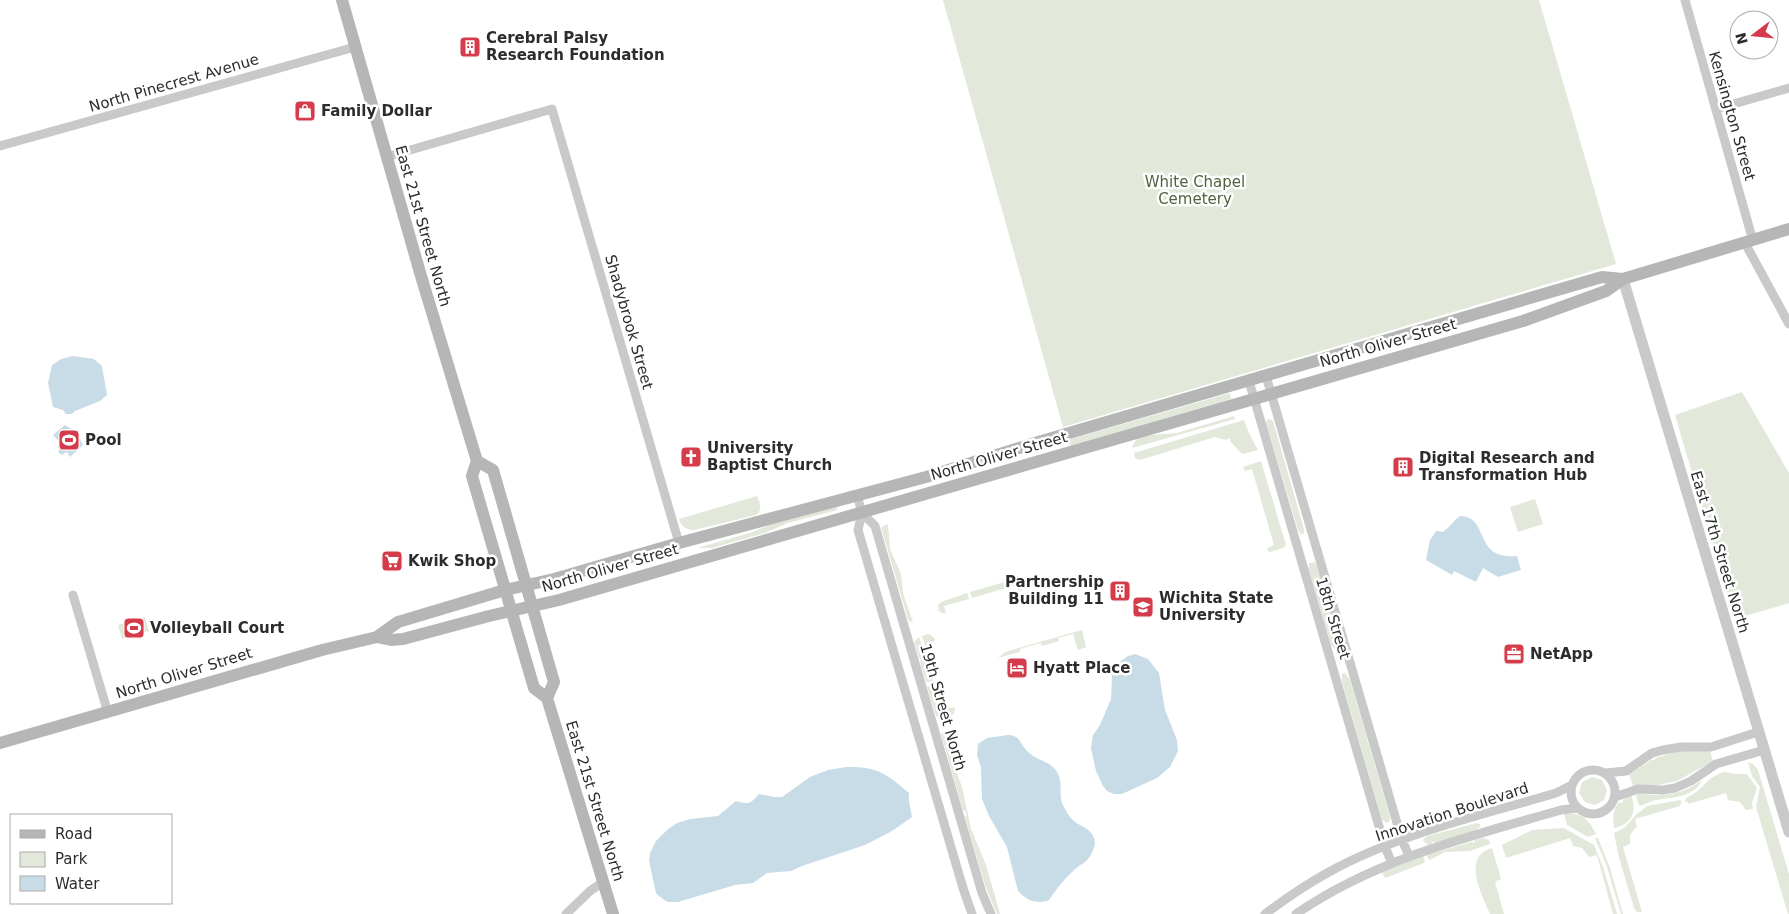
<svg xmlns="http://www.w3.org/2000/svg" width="1789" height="914" viewBox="0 0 1789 914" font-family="'DejaVu Sans',sans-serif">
  <rect width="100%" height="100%" fill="#fff"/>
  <!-- green -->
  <path fill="#e2e8da" d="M 943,0 L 1539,0 L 1616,264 L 1063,427 Z
    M 1742,392 L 1789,473 L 1789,603 L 1735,619 L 1675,415 Z
    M 1230,393 L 1231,399 L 1070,446 L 1068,440 Z
    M 1234,416 L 1235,419 L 1132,448 L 1133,444 L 1137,439 L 1152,435 L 1177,433 Z
    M 1270,419 L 1273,421 L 1304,529 L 1304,534 L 1303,533 L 1301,535 L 1298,530 L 1266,423 L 1267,420 Z
    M 1244,420 L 1249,433 L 1258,450 L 1242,454 L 1230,441 L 1230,439 L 1229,438 L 1226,440 L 1215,437 L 1140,460 L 1135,458 L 1134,453 Z
    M 1261,461 L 1286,545 L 1283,548 L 1270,552 L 1267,550 L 1268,548 L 1274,545 L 1252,469 L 1245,471 L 1243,467 Z
    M 757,496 C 760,503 763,510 756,515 L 694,530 C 686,530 681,526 679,519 Z
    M 1535,499 L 1543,524 L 1518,532 L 1510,507 Z
    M 837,507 L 837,510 L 788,523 L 765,533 L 712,548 L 697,548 L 750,533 L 769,525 Z
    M 888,524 L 890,549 L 901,574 L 903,593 L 913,622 L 909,621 L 908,619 L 881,527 Z
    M 1313,561 L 1317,565 L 1339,640 L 1339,648 L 1337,651 L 1331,645 L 1309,570 L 1309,563 L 1313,563 Z
    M 1044,576 L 1049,579 L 1051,585 L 1035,590 L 1033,581 L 1037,578 Z
    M 1015,579 L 1020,580 L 1023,583 L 1023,589 L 1019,592 L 1016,585 L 972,598 L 970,592 Z
    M 967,593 L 969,599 L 944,606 L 946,613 L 942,613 L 939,611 L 938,605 L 941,602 Z
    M 145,617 L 149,631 L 122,639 L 118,625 Z
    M 1082,630 L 1086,647 L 1078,650 L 1073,634 L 1058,638 L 1059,641 L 1042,646 L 1041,643 L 1020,649 L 1020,652 L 998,658 L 1005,652 Z
    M 928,634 L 931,635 L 935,639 L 935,641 L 929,643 L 933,655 L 931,656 L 932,659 L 934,658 L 939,675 L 935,677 L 922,636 Z
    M 919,637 L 933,679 L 932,681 L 926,682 L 920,663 L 921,659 L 919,658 L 914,642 Z
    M 1345,672 L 1350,680 L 1390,817 L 1390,821 L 1387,823 L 1382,820 L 1342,682 L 1342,673 L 1345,674 Z
    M 940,679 L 949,708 L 955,707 L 954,714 L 945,717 L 936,680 Z
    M 933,685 L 942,718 L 940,718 L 936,716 L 927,687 Z
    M 944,730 L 950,754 L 962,787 L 971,829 L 986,865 L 1000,914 L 997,914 L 985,885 L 965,817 L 967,815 L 965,811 L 963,810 L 941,734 Z
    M 1680,751 L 1710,751 L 1713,761 L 1677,781 L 1658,785 L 1633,786 L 1629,774 L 1652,760 L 1655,760 L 1655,758 Z
    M 1748,762 L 1753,764 L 1758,770 L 1789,874 L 1789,914 L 1788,914 L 1756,807 L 1760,787 L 1752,776 Z
    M 1724,772 L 1737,774 L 1747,774 L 1757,788 L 1752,803 L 1753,809 L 1746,810 L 1740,802 L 1728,800 L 1726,793 L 1688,804 L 1688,802 L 1685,802 L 1686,798 C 1703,791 1706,777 1724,772 Z
    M 1592,777 L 1602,780 L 1607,790 L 1604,800 L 1595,805 L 1585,802 L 1579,793 L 1582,782 Z
    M 1702,780 C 1692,803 1660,794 1641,806 L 1638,804 L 1636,794 C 1644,793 1652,796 1660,795 C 1675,795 1690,789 1702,780 Z
    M 1631,795 C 1638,811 1631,825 1614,828 C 1613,818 1612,811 1619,802 L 1622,803 L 1624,799 Z
    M 1680,800 L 1682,803 L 1680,804 L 1680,806 L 1635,819 L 1637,826 L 1630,835 L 1630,844 L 1623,847 L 1642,912 L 1637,912 L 1634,908 L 1619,858 L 1614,833 L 1624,828 L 1637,814 L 1647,806 Z
    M 1564,814 C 1581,812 1589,819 1596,834 L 1588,837 L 1567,825 Z
    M 1477,823 L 1480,824 L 1480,827 L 1472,832 L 1436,843 L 1432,842 L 1432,844 L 1428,845 L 1424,842 L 1423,840 L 1427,836 Z
    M 1564,828 L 1594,845 L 1603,867 L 1617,914 L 1613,914 L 1597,855 L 1589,857 L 1582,848 L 1573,846 L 1570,838 L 1506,858 L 1502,845 L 1532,830 Z
    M 1483,838 L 1489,840 L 1490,844 L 1470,851 L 1445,852 L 1430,860 L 1428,859 L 1427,855 L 1471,842 L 1474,843 L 1475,840 Z
    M 1595,838 L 1598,838 L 1610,868 L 1623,914 L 1621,914 L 1607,867 Z
    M 1492,848 L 1501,879 L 1495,882 L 1504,914 L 1490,914 C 1482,895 1461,856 1492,848 Z
    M 1423,856 L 1425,861 L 1424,863 L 1385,878 L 1382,872 Z"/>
  <!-- water -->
  <path fill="#c8dce7" d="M 73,356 L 94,359 L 102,366 L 107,395 L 100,401 L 75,411 L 72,414 L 66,414 L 63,410 L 53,407 L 48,383 L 52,365 L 61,359 Z
    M 65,425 L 76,432 L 83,445 L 70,457 L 67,452 L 61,455 L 58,451 L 63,446 L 53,435 Z
    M 1460,516 C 1491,517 1472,560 1517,556 L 1521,570 L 1498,577 L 1483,568 L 1476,582 L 1454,571 L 1452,575 L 1426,560 L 1430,540 L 1436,531 L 1443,532 C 1450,527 1452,522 1460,516 Z
    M 1135,654 L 1148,659 L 1159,673 L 1165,710 L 1177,740 L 1178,751 L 1170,767 L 1157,778 L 1122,794 L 1114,794 L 1107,791 L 1103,786 L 1096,771 L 1091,748 L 1093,735 L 1100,725 L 1111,699 L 1112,674 L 1116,666 L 1122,660 L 1128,656 Z
    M 1008,735 C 1020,735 1020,744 1027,751 C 1038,763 1056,760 1060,780 C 1062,791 1058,797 1065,809 C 1067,813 1071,819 1074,821 C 1083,828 1093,829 1095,842 C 1095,847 1091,856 1088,859 C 1086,862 1082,864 1079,866 C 1067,875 1057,888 1049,900 C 1037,905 1026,900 1018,891 L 1007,847 L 989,816 L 982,799 L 981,768 L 977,755 L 978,744 L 987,738 Z
    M 846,767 C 877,766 887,774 909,793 L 909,801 L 912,817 L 892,831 L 865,845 L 802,866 L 791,871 L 767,873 L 753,883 L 735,885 L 678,902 L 668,902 L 661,898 L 662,897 L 660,897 L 656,893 L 649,861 L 650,853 L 656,841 L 667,830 L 677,823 L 690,819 L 718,816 L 736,801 C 749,805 750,804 759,794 L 774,797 L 782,797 L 810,777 L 828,770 Z"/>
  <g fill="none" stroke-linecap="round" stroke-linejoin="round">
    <!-- minor -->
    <path stroke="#c9c9c9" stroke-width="9" d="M 1685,0 L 1753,241
      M 1716,109 L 1789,88
      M 0,146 L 355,47
      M 386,157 L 552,109 L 679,543
      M 1745,243 L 1789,324
      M 1266,376 L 1402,840 L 1409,856
      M 1249,381 L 1385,847 L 1392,863
      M 857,495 L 862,513 L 858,530 L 963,888 L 972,914
      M 862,513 L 875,526 L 982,893 L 991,914
      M 73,595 L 108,713
      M1571 792a22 22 0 1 1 44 0a22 22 0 1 1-44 0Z
      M 1606,773 L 1626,771 L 1652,753 L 1663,750 L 1681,747 L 1711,747 L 1758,732
      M 1615,797 L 1638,789 L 1663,790 L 1675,788 L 1691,781 L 1716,764 L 1764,750
      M 566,914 L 590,891 L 603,882
      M 1265,914 C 1285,899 1307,884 1329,872 C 1395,835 1482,815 1556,793 L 1572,785
      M 1296,914 C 1376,859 1468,837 1561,810 L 1578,808"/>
    <!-- tertiary -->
    <path stroke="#c9c9c9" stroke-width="11" d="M 1623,279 L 1789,832"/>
    <!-- secondary -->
    <path stroke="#b6b6b6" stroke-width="12" d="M 342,0 L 421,276 L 477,461 L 472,476 L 534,688 L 547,698 L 613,914
      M 477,461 L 493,470 L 554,682 L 547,698
      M 377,637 L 391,640 L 403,639 L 489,616 L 559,600 L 1523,321 L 1606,291 L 1623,279 L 1789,229
      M 0,743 L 322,650 L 377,637 L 398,622 L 505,590 L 554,579 L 679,543 L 926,477 L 1035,443 L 1602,277 L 1623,279"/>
  </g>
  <!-- icons -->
  <defs>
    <g id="building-square" transform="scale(1.125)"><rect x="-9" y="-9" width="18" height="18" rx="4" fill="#d43c4b" stroke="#fff"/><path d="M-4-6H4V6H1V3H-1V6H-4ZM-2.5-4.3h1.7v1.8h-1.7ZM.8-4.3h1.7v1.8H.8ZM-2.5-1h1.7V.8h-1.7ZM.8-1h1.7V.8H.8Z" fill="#fff"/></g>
    <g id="shop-square" transform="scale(1.125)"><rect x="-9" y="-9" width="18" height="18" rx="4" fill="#d43c4b" stroke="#fff"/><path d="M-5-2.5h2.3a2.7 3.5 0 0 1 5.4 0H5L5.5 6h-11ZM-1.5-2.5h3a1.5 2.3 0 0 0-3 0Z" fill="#fff"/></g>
    <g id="stadium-square" transform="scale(1.125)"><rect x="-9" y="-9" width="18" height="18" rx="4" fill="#d43c4b" stroke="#fff"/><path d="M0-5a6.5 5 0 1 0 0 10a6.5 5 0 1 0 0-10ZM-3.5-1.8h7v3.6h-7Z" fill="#fff"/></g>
    <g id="church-square" transform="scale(1.125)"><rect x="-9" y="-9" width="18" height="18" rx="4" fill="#d43c4b" stroke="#fff"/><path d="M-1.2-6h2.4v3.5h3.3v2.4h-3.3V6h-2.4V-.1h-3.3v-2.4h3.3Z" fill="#fff"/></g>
    <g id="supermarket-square" transform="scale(1.125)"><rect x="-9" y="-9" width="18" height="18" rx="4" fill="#d43c4b" stroke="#fff"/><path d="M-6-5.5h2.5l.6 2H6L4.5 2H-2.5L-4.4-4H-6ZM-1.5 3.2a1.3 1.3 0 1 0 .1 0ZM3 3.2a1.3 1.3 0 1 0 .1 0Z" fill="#fff"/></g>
    <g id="university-square" transform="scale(1.125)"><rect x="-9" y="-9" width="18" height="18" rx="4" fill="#d43c4b" stroke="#fff"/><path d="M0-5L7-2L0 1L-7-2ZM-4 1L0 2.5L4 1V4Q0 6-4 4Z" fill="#fff"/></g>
    <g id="office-square" transform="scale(1.125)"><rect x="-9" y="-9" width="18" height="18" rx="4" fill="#d43c4b" stroke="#fff"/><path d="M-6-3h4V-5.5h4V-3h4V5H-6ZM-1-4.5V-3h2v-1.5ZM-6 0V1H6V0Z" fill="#fff"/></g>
    <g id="hotel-square" transform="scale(1.125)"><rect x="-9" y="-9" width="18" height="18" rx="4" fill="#d43c4b" stroke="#fff"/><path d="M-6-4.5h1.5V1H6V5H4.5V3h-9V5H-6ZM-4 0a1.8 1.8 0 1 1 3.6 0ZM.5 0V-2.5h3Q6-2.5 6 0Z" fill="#fff"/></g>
  </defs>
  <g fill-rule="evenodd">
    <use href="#building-square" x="470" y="47"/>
    <use href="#shop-square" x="305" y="111"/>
    <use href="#stadium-square" x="69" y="440"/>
    <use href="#church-square" x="691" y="457"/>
    <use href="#building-square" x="1403" y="467"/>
    <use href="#supermarket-square" x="392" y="561"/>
    <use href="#building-square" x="1120" y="591"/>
    <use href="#university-square" x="1143" y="607"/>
    <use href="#stadium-square" x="134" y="628"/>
    <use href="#office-square" x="1514" y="654"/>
    <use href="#hotel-square" x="1017" y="668"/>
  </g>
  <g text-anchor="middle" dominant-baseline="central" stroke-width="5" stroke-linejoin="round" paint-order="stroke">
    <!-- poi labels -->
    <g font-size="15" font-weight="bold" fill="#2c2c2c" stroke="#fff" text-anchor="start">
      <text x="486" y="38">Cerebral Palsy<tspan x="486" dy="17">Research Foundation</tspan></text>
      <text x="321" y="111">Family Dollar</text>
      <text x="85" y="440">Pool</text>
      <text x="707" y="448">University<tspan x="707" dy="17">Baptist Church</tspan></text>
      <text x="1419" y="458">Digital Research and<tspan x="1419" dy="17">Transformation Hub</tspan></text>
      <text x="408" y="561">Kwik Shop</text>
      <text x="1104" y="582" text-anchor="end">Partnership<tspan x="1104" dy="17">Building 11</tspan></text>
      <text x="1159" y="598">Wichita State<tspan x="1159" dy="17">University</tspan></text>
      <text x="150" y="628">Volleyball Court</text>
      <text x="1530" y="654">NetApp</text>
      <text x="1033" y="668">Hyatt Place</text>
    </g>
    <!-- street labels -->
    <g font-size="15" fill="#2c2c2c" stroke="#fff">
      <text transform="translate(174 83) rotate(-16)">North Pinecrest Avenue</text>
      <text transform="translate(1732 116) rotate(74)">Kensington Street</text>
      <text transform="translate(423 226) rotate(74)">East 21st Street North</text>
      <text transform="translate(629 322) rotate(74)">Shadybrook Street</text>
      <text transform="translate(1388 343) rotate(-16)">North Oliver Street</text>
      <text transform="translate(999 456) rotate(-16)">North Oliver Street</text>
      <text transform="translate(1720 552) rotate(73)">East 17th Street North</text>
      <text transform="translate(610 568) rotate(-16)">North Oliver Street</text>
      <text transform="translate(1333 618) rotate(73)">18th Street</text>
      <text transform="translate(184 673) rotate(-17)">North Oliver Street</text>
      <text transform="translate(943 707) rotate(74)">19th Street North</text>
      <text transform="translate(595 801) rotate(73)">East 21st Street North</text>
      <text transform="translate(1452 812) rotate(-18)">Innovation Boulevard</text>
    </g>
    <!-- park labels -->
    <g font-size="15" fill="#50633e" stroke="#fff">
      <text x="1195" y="182">White Chapel<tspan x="1195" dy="17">Cemetery</tspan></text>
    </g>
  </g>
  <!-- legend -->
  <rect x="10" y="814" width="162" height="90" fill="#ffffff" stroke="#ababab"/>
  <rect x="20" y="830" width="25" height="8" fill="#b6b6b6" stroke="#ababab"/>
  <text x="55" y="839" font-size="15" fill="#2c2c2c">Road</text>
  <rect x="20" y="852" width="25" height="15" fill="#e2e8da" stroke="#ababab"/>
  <text x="55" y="864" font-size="15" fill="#2c2c2c">Park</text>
  <rect x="20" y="876" width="25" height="15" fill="#c8dce7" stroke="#ababab"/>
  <text x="55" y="889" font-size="15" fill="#2c2c2c">Water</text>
  <!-- north arrow -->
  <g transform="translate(1754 35) rotate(254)"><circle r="24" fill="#ffffff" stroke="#ababab"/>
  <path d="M0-4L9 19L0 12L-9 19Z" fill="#d43c4b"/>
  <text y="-8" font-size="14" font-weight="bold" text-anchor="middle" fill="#2c2c2c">N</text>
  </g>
</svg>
